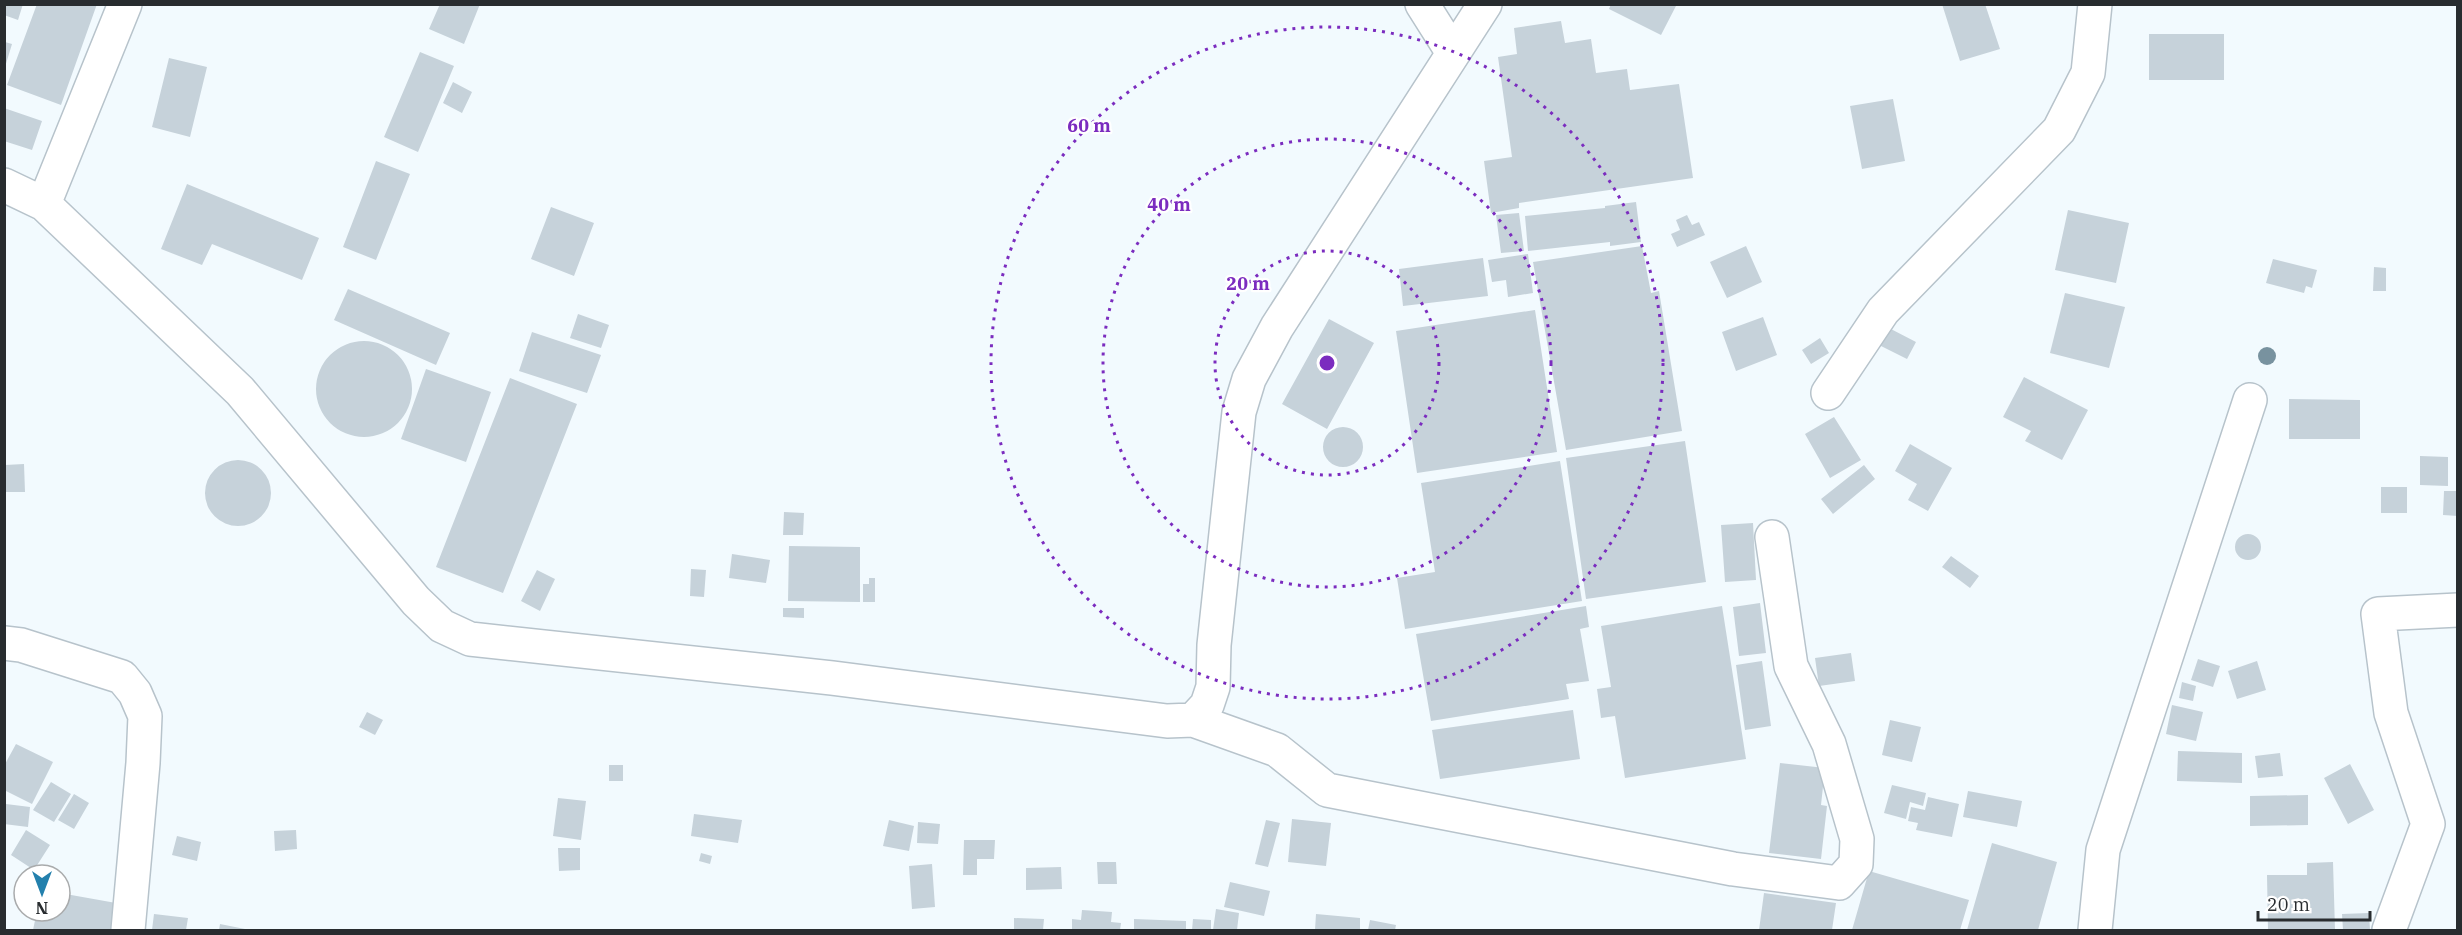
<svg xmlns="http://www.w3.org/2000/svg" width="2462" height="935" viewBox="0 0 2462 935" font-family="'IBM Plex Serif',serif">
  <rect width="100%" height="100%" fill="#f2fafe"/>
  <!-- building -->
  <path fill="#c6d2da" d="M 4,4 L 23,4 L 18,20 L 4,15 Z
    M 37,4 L 97,4 L 61,105 L 7,85 Z
    M 440,4 L 480,4 L 464,44 L 429,29 Z
    M 1611,4 L 1677,4 L 1661,35 L 1609,9 Z
    M 1942,4 L 1985,4 L 2000,49 L 1960,61 Z
    M 1561,21 L 1565,43 L 1591,39 L 1596,73 L 1627,69 L 1630,90 L 1679,84 L 1693,178 L 1519,203 L 1519,208 L 1491,213 L 1484,161 L 1512,157 L 1498,57 L 1517,54 L 1514,28 Z
    M 2149,34 L 2224,34 L 2224,80 L 2149,80 Z
    M 5,42 L 12,44 L 5,67 Z
    M 420,52 L 454,66 L 418,152 L 384,137 Z
    M 169,58 L 207,67 L 190,137 L 152,127 Z
    M 453,82 L 472,92 L 462,113 L 443,103 Z
    M 1893,99 L 1905,161 L 1862,169 L 1850,106 Z
    M 4,108 L 42,121 L 32,150 L 4,141 Z
    M 376,161 L 410,174 L 376,260 L 343,247 Z
    M 187,184 L 319,238 L 302,280 L 212,244 L 202,265 L 161,249 Z
    M 1636,202 L 1641,242 L 1610,246 L 1610,242 L 1528,251 L 1525,216 L 1605,208 L 1605,206 Z
    M 551,207 L 594,223 L 574,276 L 531,259 Z
    M 2068,210 L 2129,223 L 2116,283 L 2055,270 Z
    M 1519,213 L 1524,251 L 1501,253 L 1496,215 Z
    M 1687,215 L 1692,225 L 1699,222 L 1705,235 L 1677,247 L 1671,234 L 1680,230 L 1676,220 Z
    M 1642,246 L 1651,293 L 1659,291 L 1682,431 L 1566,450 L 1533,262 Z
    M 1746,246 L 1762,282 L 1727,298 L 1710,262 Z
    M 1528,254 L 1533,293 L 1508,297 L 1506,280 L 1492,282 L 1488,260 Z
    M 1483,258 L 1488,296 L 1403,306 L 1399,269 Z
    M 2273,259 L 2317,270 L 2312,288 L 2306,286 L 2304,293 L 2266,283 Z
    M 2374,267 L 2386,268 L 2386,291 L 2373,291 Z
    M 348,289 L 450,333 L 436,365 L 334,320 Z
    M 2065,293 L 2125,307 L 2109,368 L 2050,353 Z
    M 1535,310 L 1557,452 L 1417,473 L 1396,331 Z
    M 578,314 L 609,325 L 601,348 L 570,338 Z
    M 1763,317 L 1777,355 L 1736,371 L 1722,332 Z
    M 1329,319 L 1374,343 L 1327,429 L 1282,404 Z
    M 1887,327 L 1916,342 L 1907,359 L 1877,344 Z
    M 532,332 L 601,355 L 587,393 L 519,371 Z
    M 1820,338 L 1829,353 L 1811,364 L 1802,350 Z
    M316 389a48 48 0 1 1 96 0a48 48 0 1 1-96 0Z
    M 426,369 L 491,392 L 466,462 L 401,439 Z
    M 2024,377 L 2088,410 L 2062,460 L 2025,441 L 2031,431 L 2003,417 Z
    M 510,378 L 577,404 L 503,593 L 436,567 Z
    M 2289,399 L 2360,400 L 2360,439 L 2289,439 Z
    M 1834,417 L 1861,460 L 1830,478 L 1805,434 Z
    M1323 447a20 20 0 1 1 40 0a20 20 0 1 1-40 0Z
    M 1685,441 L 1706,582 L 1586,599 L 1566,458 Z
    M 1910,444 L 1952,468 L 1928,511 L 1908,500 L 1917,484 L 1895,471 Z
    M 2420,456 L 2448,457 L 2448,486 L 2420,485 Z
    M205 493a33 33 0 1 1 66 0a33 33 0 1 1-66 0Z
    M 1560,461 L 1582,601 L 1405,629 L 1397,578 L 1435,572 L 1421,483 Z
    M 24,464 L 25,492 L 6,492 L 5,465 Z
    M 1864,465 L 1875,479 L 1833,514 L 1821,499 Z
    M 2381,487 L 2407,487 L 2407,513 L 2381,513 Z
    M 2444,491 L 2458,491 L 2458,516 L 2443,515 Z
    M 784,512 L 804,513 L 803,535 L 783,535 Z
    M 1753,523 L 1756,580 L 1725,582 L 1721,525 Z
    M2235 547a13 13 0 1 1 26 0a13 13 0 1 1-26 0Z
    M 789,546 L 860,547 L 860,602 L 788,601 Z
    M 732,554 L 770,560 L 766,583 L 729,578 Z
    M 1951,556 L 1979,576 L 1970,588 L 1942,567 Z
    M 691,569 L 706,570 L 704,597 L 690,596 Z
    M 537,570 L 555,579 L 540,611 L 521,601 Z
    M 869,578 L 875,578 L 875,602 L 863,602 L 863,584 L 869,584 Z
    M 1760,603 L 1766,653 L 1739,656 L 1733,607 Z
    M 1586,606 L 1589,627 L 1580,629 L 1589,681 L 1566,684 L 1569,699 L 1431,721 L 1416,634 Z
    M 1722,606 L 1746,759 L 1625,778 L 1615,716 L 1601,718 L 1597,689 L 1611,687 L 1601,626 Z
    M 783,608 L 804,608 L 804,618 L 783,617 Z
    M 1851,653 L 1855,681 L 1819,686 L 1815,658 Z
    M 2198,659 L 2220,666 L 2213,687 L 2191,680 Z
    M 1762,661 L 1771,726 L 1745,730 L 1736,665 Z
    M 2257,661 L 2266,690 L 2237,699 L 2228,671 Z
    M 2182,682 L 2196,686 L 2193,701 L 2179,698 Z
    M 2172,705 L 2203,712 L 2196,741 L 2166,734 Z
    M 1573,710 L 1580,759 L 1440,779 L 1432,730 Z
    M 367,712 L 383,720 L 375,735 L 359,727 Z
    M 1890,720 L 1921,727 L 1912,762 L 1882,755 Z
    M 16,744 L 53,762 L 32,804 L 4,790 L 4,766 Z
    M 2178,751 L 2242,753 L 2242,783 L 2177,781 Z
    M 2280,753 L 2283,776 L 2258,778 L 2255,756 Z
    M 1780,763 L 1825,768 L 1821,805 L 1827,806 L 1821,859 L 1769,853 Z
    M 2350,764 L 2374,810 L 2348,824 L 2324,778 Z
    M 609,765 L 623,765 L 623,781 L 609,781 Z
    M 51,782 L 71,794 L 54,822 L 33,810 Z
    M 1892,785 L 1926,793 L 1923,806 L 1910,802 L 1906,819 L 1884,813 Z
    M 1968,791 L 2022,801 L 2017,827 L 1963,817 Z
    M 74,794 L 89,803 L 74,829 L 58,820 Z
    M 2308,795 L 2308,825 L 2250,826 L 2250,796 Z
    M 1928,797 L 1959,804 L 1952,837 L 1916,830 L 1918,823 L 1908,821 L 1911,807 L 1925,810 Z
    M 558,798 L 586,801 L 581,840 L 553,836 Z
    M 6,804 L 30,807 L 28,827 L 4,824 Z
    M 694,814 L 742,820 L 738,843 L 691,836 Z
    M 1292,819 L 1331,823 L 1326,866 L 1288,862 Z
    M 889,820 L 914,826 L 909,851 L 883,846 Z
    M 1266,820 L 1280,823 L 1268,867 L 1255,864 Z
    M 918,822 L 940,824 L 938,844 L 917,843 Z
    M 26,830 L 50,845 L 34,870 L 11,855 Z
    M 296,830 L 297,849 L 275,851 L 274,831 Z
    M 177,836 L 201,842 L 197,861 L 172,855 Z
    M 964,840 L 995,840 L 994,859 L 977,859 L 977,875 L 963,875 Z
    M 1992,843 L 2057,862 L 2038,930 L 1967,930 Z
    M 558,848 L 580,848 L 580,870 L 559,871 Z
    M 701,853 L 712,856 L 710,864 L 699,861 Z
    M 1097,862 L 1116,862 L 1117,884 L 1098,884 Z
    M 2333,862 L 2335,930 L 2268,930 L 2267,875 L 2307,875 L 2307,863 Z
    M 932,864 L 935,907 L 912,909 L 909,866 Z
    M 1061,867 L 1062,889 L 1026,890 L 1026,868 Z
    M 1869,871 L 1969,900 L 1960,930 L 1852,930 Z
    M 23,882 L 24,882 L 24,909 L 18,908 Z
    M 1230,882 L 1270,891 L 1264,916 L 1224,907 Z
    M 60,893 L 116,903 L 111,930 L 33,930 L 37,911 L 60,911 Z
    M 1764,893 L 1836,903 L 1832,930 L 1759,930 Z
    M 1216,909 L 1239,913 L 1237,930 L 1213,930 Z
    M 1082,910 L 1112,912 L 1111,922 L 1121,923 L 1120,930 L 1072,930 L 1072,919 L 1081,920 Z
    M 2369,913 L 2370,930 L 2343,930 L 2342,914 Z
    M 154,914 L 188,918 L 186,930 L 152,930 Z
    M 1316,914 L 1360,918 L 1360,930 L 1315,930 Z
    M 1014,918 L 1044,919 L 1043,930 L 1014,930 Z
    M 1134,919 L 1186,921 L 1186,930 L 1134,930 Z
    M 1193,919 L 1211,920 L 1211,930 L 1192,930 Z
    M 1370,920 L 1396,925 L 1395,930 L 1368,930 Z
    M 220,924 L 245,929 L 245,930 L 219,930 Z"/>
  <g fill="none" stroke-linecap="round" stroke-linejoin="round">
    <!-- minor casing -->
    <g stroke="#b7c3cb" stroke-width="36">
      <path id="minor" d="M 1422,4 L 1453,53
        M 4,185 L 44,204 L 240,391 L 416,601 L 442,626 L 470,639 L 832,678 L 1167,721 L 1193,720 L 1207,705 L 1213,687 L 1214,645 L 1239,412 L 1249,379 L 1277,327 L 1485,4
        M 44,204 L 125,4
        M 1828,393 L 1883,311 L 2059,130 L 2088,73 L 2095,4
        M 4,643 L 21,645 L 122,677 L 135,693 L 145,716 L 143,763 L 128,930
        M 1193,720 L 1277,750 L 1327,790 L 1733,869 L 1839,883 L 1856,864 L 1857,839 L 1829,744 L 1791,666 L 1772,537
        M 2095,930 L 2103,850 L 2250,400
        M 2389,930 L 2428,824 L 2391,713 L 2378,614 L 2458,610"/>
    </g>
    <!-- minor -->
    <use href="#minor" stroke="#fff" stroke-width="33"/>
  </g>
  <!-- trees -->
  <circle fill="#78929f" cx="2267" cy="356" r="9"/>
  <!-- distance rings -->
  <g fill="none" stroke="#7b2cbf" stroke-width="3" stroke-dasharray="3 6">
    <circle cx="1327" cy="363" r="112"/>
    <circle cx="1327" cy="363" r="224"/>
    <circle cx="1327" cy="363" r="336"/>
  </g>
  <circle cx="1327" cy="363" r="9" fill="#7b2cbf" stroke="#fff" stroke-width="3"/>
  <g font-size="18" text-anchor="middle" font-weight="bold" fill="#7b2cbf" stroke="#fff" stroke-width="4.5" stroke-linejoin="round" paint-order="stroke">
    <text x="1089" y="132">60 m</text>
    <text x="1169" y="211">40 m</text>
    <text x="1248" y="290">20 m</text>
  </g>
  <!-- border -->
  <rect width="2462" height="935" fill="none" stroke="#282c2f" stroke-width="12"/>
  <!-- north arrow -->
  <g transform="translate(42 893) rotate(180)"><circle r="28" fill="#ffffff" stroke="#a9abac" stroke-width="1.5"/>
  <path d="M0-4.5L10 22L0 15L-10 22Z" fill="#2380ad"/>
  <text y="-9" font-size="16" font-weight="bold" text-anchor="middle" fill="#282c2f">N</text>
  </g>
  <!-- scale -->
  <path d="M2258 911v9h112v-9" fill="none" stroke="#282c2f" stroke-width="3"/>
  <text x="2267" y="911" font-size="18" fill="#282c2f" stroke="#ffffff" stroke-width="4.5" paint-order="stroke">20 m</text>
</svg>
